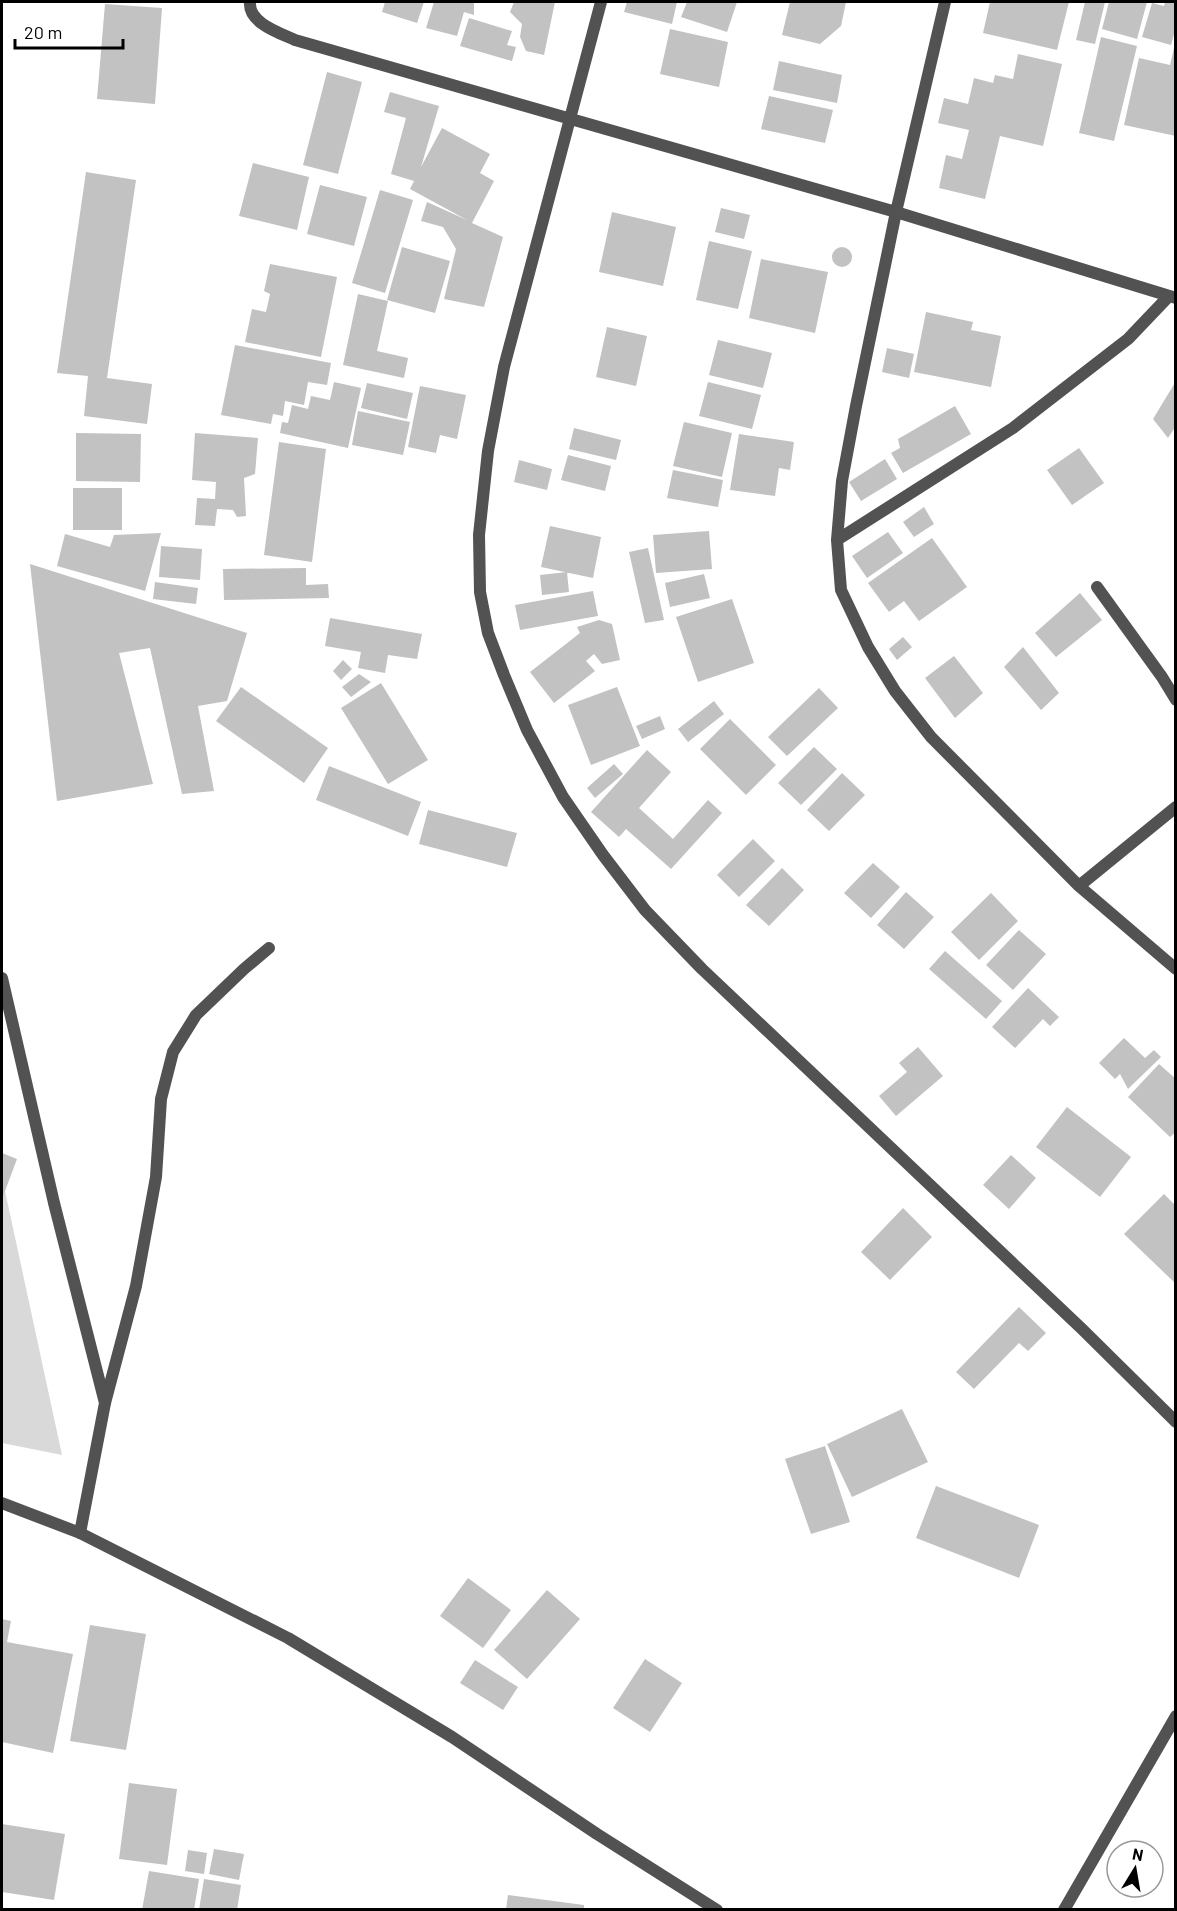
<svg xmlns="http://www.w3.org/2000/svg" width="1177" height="1911" viewBox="0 0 1177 1911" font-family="Barlow,sans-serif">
  <rect width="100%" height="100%" fill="#fff"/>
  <!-- green -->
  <path fill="#d9d9d9" d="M 2,1177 L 62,1455 L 2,1443 Z"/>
  <!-- building -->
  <path fill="#c2c2c2" d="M 385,2 L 424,2 L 417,23 L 382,12 Z
    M 434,2 L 474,2 L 474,15 L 464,12 L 457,36 L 426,28 Z
    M 514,2 L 555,2 L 544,55 L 526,51 L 520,37 L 522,24 L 510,12 Z
    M 627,2 L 677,2 L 672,24 L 624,12 Z
    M 687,2 L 737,2 L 727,32 L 681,17 Z
    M 790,2 L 846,2 L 841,26 L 820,44 L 782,35 Z
    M 990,2 L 1069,2 L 1057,50 L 983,33 Z
    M 1085,2 L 1105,2 L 1095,44 L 1076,40 Z
    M 1109,2 L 1147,2 L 1137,39 L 1102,29 Z
    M 1165,2 L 1176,2 L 1176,27 L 1171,45 L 1142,37 L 1152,3 L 1164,6 Z
    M 105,4 L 162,8 L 155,104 L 97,99 Z
    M 469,18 L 512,31 L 507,45 L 516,47 L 512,61 L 460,46 Z
    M 670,29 L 728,42 L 719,87 L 660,74 Z
    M 1101,37 L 1137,46 L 1114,141 L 1079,133 Z
    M 1174,48 L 1176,49 L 1176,136 L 1124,125 L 1139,58 L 1170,65 Z
    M 1018,54 L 1062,64 L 1043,146 L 1000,136 L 985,199 L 939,188 L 946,155 L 962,159 L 969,130 L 938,123 L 944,98 L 968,104 L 974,78 L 993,83 L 995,75 L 1013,79 Z
    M 779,61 L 842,75 L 837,103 L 773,90 Z
    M 327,72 L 362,82 L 338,174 L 303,165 Z
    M 390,92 L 439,106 L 421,167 L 442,128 L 490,154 L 480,173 L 494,181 L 472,223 L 503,237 L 484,307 L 444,299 L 456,249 L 443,227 L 421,221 L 427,202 L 467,220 L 410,189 L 414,181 L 391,174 L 406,118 L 384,112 Z
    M 769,96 L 833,110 L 825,143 L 761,129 Z
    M 253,163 L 309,177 L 297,230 L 239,216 Z
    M 86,172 L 136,180 L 107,378 L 152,384 L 147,424 L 84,416 L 88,376 L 57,373 Z
    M 320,185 L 367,197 L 354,246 L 307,234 Z
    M 380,190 L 413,200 L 385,293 L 352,283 Z
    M 721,208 L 750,215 L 744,239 L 715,232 Z
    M 612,212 L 676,227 L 663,286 L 599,272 Z
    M 709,241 L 752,251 L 738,309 L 696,300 Z
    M832 257a10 10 0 1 1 20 0a10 10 0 1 1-20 0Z
    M 402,247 L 450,261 L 435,313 L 387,300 Z
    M 761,259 L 828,272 L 815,333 L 749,318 Z
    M 270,264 L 337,277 L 321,357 L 245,342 L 252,309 L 266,312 L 270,294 L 264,291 Z
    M 358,294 L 388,301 L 377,351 L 408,358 L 404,378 L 343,365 Z
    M 926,312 L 973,322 L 971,330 L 1001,336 L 991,387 L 914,372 Z
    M 607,327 L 647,336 L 636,386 L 596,377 Z
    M 718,340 L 772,353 L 763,388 L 709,375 Z
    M 235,345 L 331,363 L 327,385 L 308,382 L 304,405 L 285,401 L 283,416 L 273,414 L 271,424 L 221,415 Z
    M 887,348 L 914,354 L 909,378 L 882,372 Z
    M 1176,381 L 1176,426 L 1168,438 L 1153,419 Z
    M 334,382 L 361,388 L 348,448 L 280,433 L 282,422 L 288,423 L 292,405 L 308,409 L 311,396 L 330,400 Z
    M 708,382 L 761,395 L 752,429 L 699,416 Z
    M 367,383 L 413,393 L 407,419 L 361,408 Z
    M 420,386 L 466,395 L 457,439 L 440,435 L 436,453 L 408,447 Z
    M 955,406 L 971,434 L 903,473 L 891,453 L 900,448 L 898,439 Z
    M 358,411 L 410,422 L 403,455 L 352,445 Z
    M 684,422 L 732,433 L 722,477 L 673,466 Z
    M 574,428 L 621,440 L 616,460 L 569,449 Z
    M 76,433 L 141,434 L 140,482 L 76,481 Z
    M 195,433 L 258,438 L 255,474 L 244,478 L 246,516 L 237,517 L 233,510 L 217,509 L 215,526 L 195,525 L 197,498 L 215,499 L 216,482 L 192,480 Z
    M 739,434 L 794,442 L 790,470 L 779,468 L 775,496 L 730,490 Z
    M 279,442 L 326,449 L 312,562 L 264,555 Z
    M 1079,448 L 1104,483 L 1072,505 L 1047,470 Z
    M 568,455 L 611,466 L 605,491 L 561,480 Z
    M 885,459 L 897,479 L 861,501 L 849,482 Z
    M 519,460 L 552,469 L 547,490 L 514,482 Z
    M 673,470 L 723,480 L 718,507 L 667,498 Z
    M 73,488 L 122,488 L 122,530 L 73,530 Z
    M 924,507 L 934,524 L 914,537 L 903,522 Z
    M 550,526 L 601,537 L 593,578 L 541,567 Z
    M 709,531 L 712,569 L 656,573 L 653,535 Z
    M 888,532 L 903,553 L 867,578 L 852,556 Z
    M 161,533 L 145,591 L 57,566 L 65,534 L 110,547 L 114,535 Z
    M 932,538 L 967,587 L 919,621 L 904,601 L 889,612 L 868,583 Z
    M 161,546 L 202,549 L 200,580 L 159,577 Z
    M 648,548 L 664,620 L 645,623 L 629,552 Z
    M 30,564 L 247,633 L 227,701 L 198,706 L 214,791 L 182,794 L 150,648 L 119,653 L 153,784 L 57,801 Z
    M 306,568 L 306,585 L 328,584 L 329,598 L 224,600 L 223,569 Z
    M 567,572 L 569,592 L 542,595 L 540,575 Z
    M 704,574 L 710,598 L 670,607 L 665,583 Z
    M 155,582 L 198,588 L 196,604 L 153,599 Z
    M 593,591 L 598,616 L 520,630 L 515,605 Z
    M 1080,593 L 1102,620 L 1056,657 L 1035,633 Z
    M 732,599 L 754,663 L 698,682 L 676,617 Z
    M 330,618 L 422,634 L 417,659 L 388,655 L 385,673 L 358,668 L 361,652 L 325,646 Z
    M 599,620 L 612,624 L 620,660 L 602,664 L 594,654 L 586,661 L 595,671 L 554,703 L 530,672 L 580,633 L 577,627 Z
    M 903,637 L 912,647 L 897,660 L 889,649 Z
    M 1023,647 L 1059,693 L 1041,710 L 1004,667 Z
    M 954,656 L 983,693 L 955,718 L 925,678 Z
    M 343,660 L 352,669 L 341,680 L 333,671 Z
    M 359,674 L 371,682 L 351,697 L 342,687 Z
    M 381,683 L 428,760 L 388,784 L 341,708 Z
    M 241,687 L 328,748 L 304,783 L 216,721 Z
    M 617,687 L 640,746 L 591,765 L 568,705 Z
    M 819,688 L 838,708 L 787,756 L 768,737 Z
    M 714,701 L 724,714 L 688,742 L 678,729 Z
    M 660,716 L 665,729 L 642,739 L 636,726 Z
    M 730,719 L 776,765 L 746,795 L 700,749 Z
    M 814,747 L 837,769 L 801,805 L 778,783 Z
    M 647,750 L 671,772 L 639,808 L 673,839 L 708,800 L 722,813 L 671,869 L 626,829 L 619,837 L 591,812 Z
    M 614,764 L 623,774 L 595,798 L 587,788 Z
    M 329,766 L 421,802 L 408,836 L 316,800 Z
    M 842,773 L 865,795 L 829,831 L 807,810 Z
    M 428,810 L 517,833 L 507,867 L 419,844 Z
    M 753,839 L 775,861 L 739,897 L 717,875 Z
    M 873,863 L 900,887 L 871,918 L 844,893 Z
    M 782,868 L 804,890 L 769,926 L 746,905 Z
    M 906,892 L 934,917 L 904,949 L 877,925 Z
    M 991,893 L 1018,921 L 979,960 L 951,932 Z
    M 1019,930 L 1046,954 L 1013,990 L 986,965 Z
    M 945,951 L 1002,1001 L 986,1019 L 929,969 Z
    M 1028,988 L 1059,1017 L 1050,1026 L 1043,1019 L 1015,1048 L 992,1027 Z
    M 1124,1038 L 1145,1058 L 1154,1050 L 1161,1057 L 1128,1089 L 1120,1074 L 1115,1079 L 1099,1063 Z
    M 918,1047 L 943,1076 L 896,1116 L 879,1096 L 907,1072 L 899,1063 Z
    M 1159,1064 L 1176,1079 L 1176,1132 L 1170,1137 L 1128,1097 Z
    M 1067,1107 L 1131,1157 L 1100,1197 L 1036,1147 Z
    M 2,1153 L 17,1159 L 2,1199 Z
    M 1011,1155 L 1036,1178 L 1009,1209 L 983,1185 Z
    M 1164,1194 L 1176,1206 L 1176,1284 L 1124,1234 Z
    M 903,1208 L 932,1237 L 890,1280 L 861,1252 Z
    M 1019,1307 L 1046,1333 L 1028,1351 L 1019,1343 L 974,1389 L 956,1372 Z
    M 902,1409 L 928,1462 L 852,1497 L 827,1444 Z
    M 825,1446 L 850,1522 L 811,1534 L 785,1459 Z
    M 936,1486 L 1039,1525 L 1019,1578 L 916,1538 Z
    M 468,1578 L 511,1610 L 483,1648 L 440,1616 Z
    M 547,1590 L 580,1619 L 527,1679 L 494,1650 Z
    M 2,1619 L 11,1621 L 7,1642 L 73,1654 L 53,1753 L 2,1742 Z
    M 90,1625 L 146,1634 L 126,1750 L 70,1741 Z
    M 645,1659 L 682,1683 L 650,1732 L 613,1708 Z
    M 475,1660 L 518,1687 L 503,1710 L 460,1683 Z
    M 129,1783 L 177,1789 L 167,1865 L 119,1859 Z
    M 2,1824 L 65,1834 L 54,1900 L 2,1892 Z
    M 214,1849 L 244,1854 L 239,1880 L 209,1874 Z
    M 188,1850 L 207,1853 L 204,1874 L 185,1871 Z
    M 149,1871 L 199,1879 L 194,1910 L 142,1910 Z
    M 204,1879 L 241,1885 L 237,1910 L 199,1910 Z
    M 508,1895 L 584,1905 L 584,1910 L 506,1910 Z"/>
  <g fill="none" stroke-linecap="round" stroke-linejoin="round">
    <!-- service -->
    <path stroke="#525252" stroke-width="12" d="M 105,1403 L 136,1286 L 156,1177 L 161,1099 L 173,1052 L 196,1015 L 244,969 L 269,948"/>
    <!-- minor -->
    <path stroke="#525252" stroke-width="12" d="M 250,2 C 248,23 280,33 295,40 L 896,212 L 1176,298
      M 601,2 L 504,367 L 488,451 L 479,535 L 480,592 L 488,633 L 504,675 L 527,730 L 563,797 L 603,855 L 645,910 L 702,969 L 1082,1329 L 1176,1422
      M 945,2 L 896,212 L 856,406 L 842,481 L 837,540 L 841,590 L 868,647 L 895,691 L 931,737 L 1079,886 L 1176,969
      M 837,540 L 1013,428 L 1128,339 L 1169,296
      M 1097,587 L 1162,677 L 1176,700
      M 1079,886 L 1176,807
      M 2,978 L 54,1203 L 105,1403 L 80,1533
      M 1064,1910 L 1176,1716"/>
    <!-- tertiary -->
    <path stroke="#525252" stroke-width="12" d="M 2,1503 L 80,1533 L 288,1638 L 452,1737 L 597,1834 L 717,1910"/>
  </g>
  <!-- border -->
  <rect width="1177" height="1911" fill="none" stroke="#000000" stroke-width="6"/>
  <!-- north arrow -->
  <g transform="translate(1135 1869) rotate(11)"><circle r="28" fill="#ffffff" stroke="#999999" stroke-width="1.5"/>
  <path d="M0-4.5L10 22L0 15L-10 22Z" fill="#000000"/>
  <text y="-9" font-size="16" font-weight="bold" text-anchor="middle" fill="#000000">N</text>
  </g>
  <!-- scale -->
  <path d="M15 39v9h108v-9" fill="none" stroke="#000000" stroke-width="3"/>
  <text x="24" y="39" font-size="18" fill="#000000" stroke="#ffffff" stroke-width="4.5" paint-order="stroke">20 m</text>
</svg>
